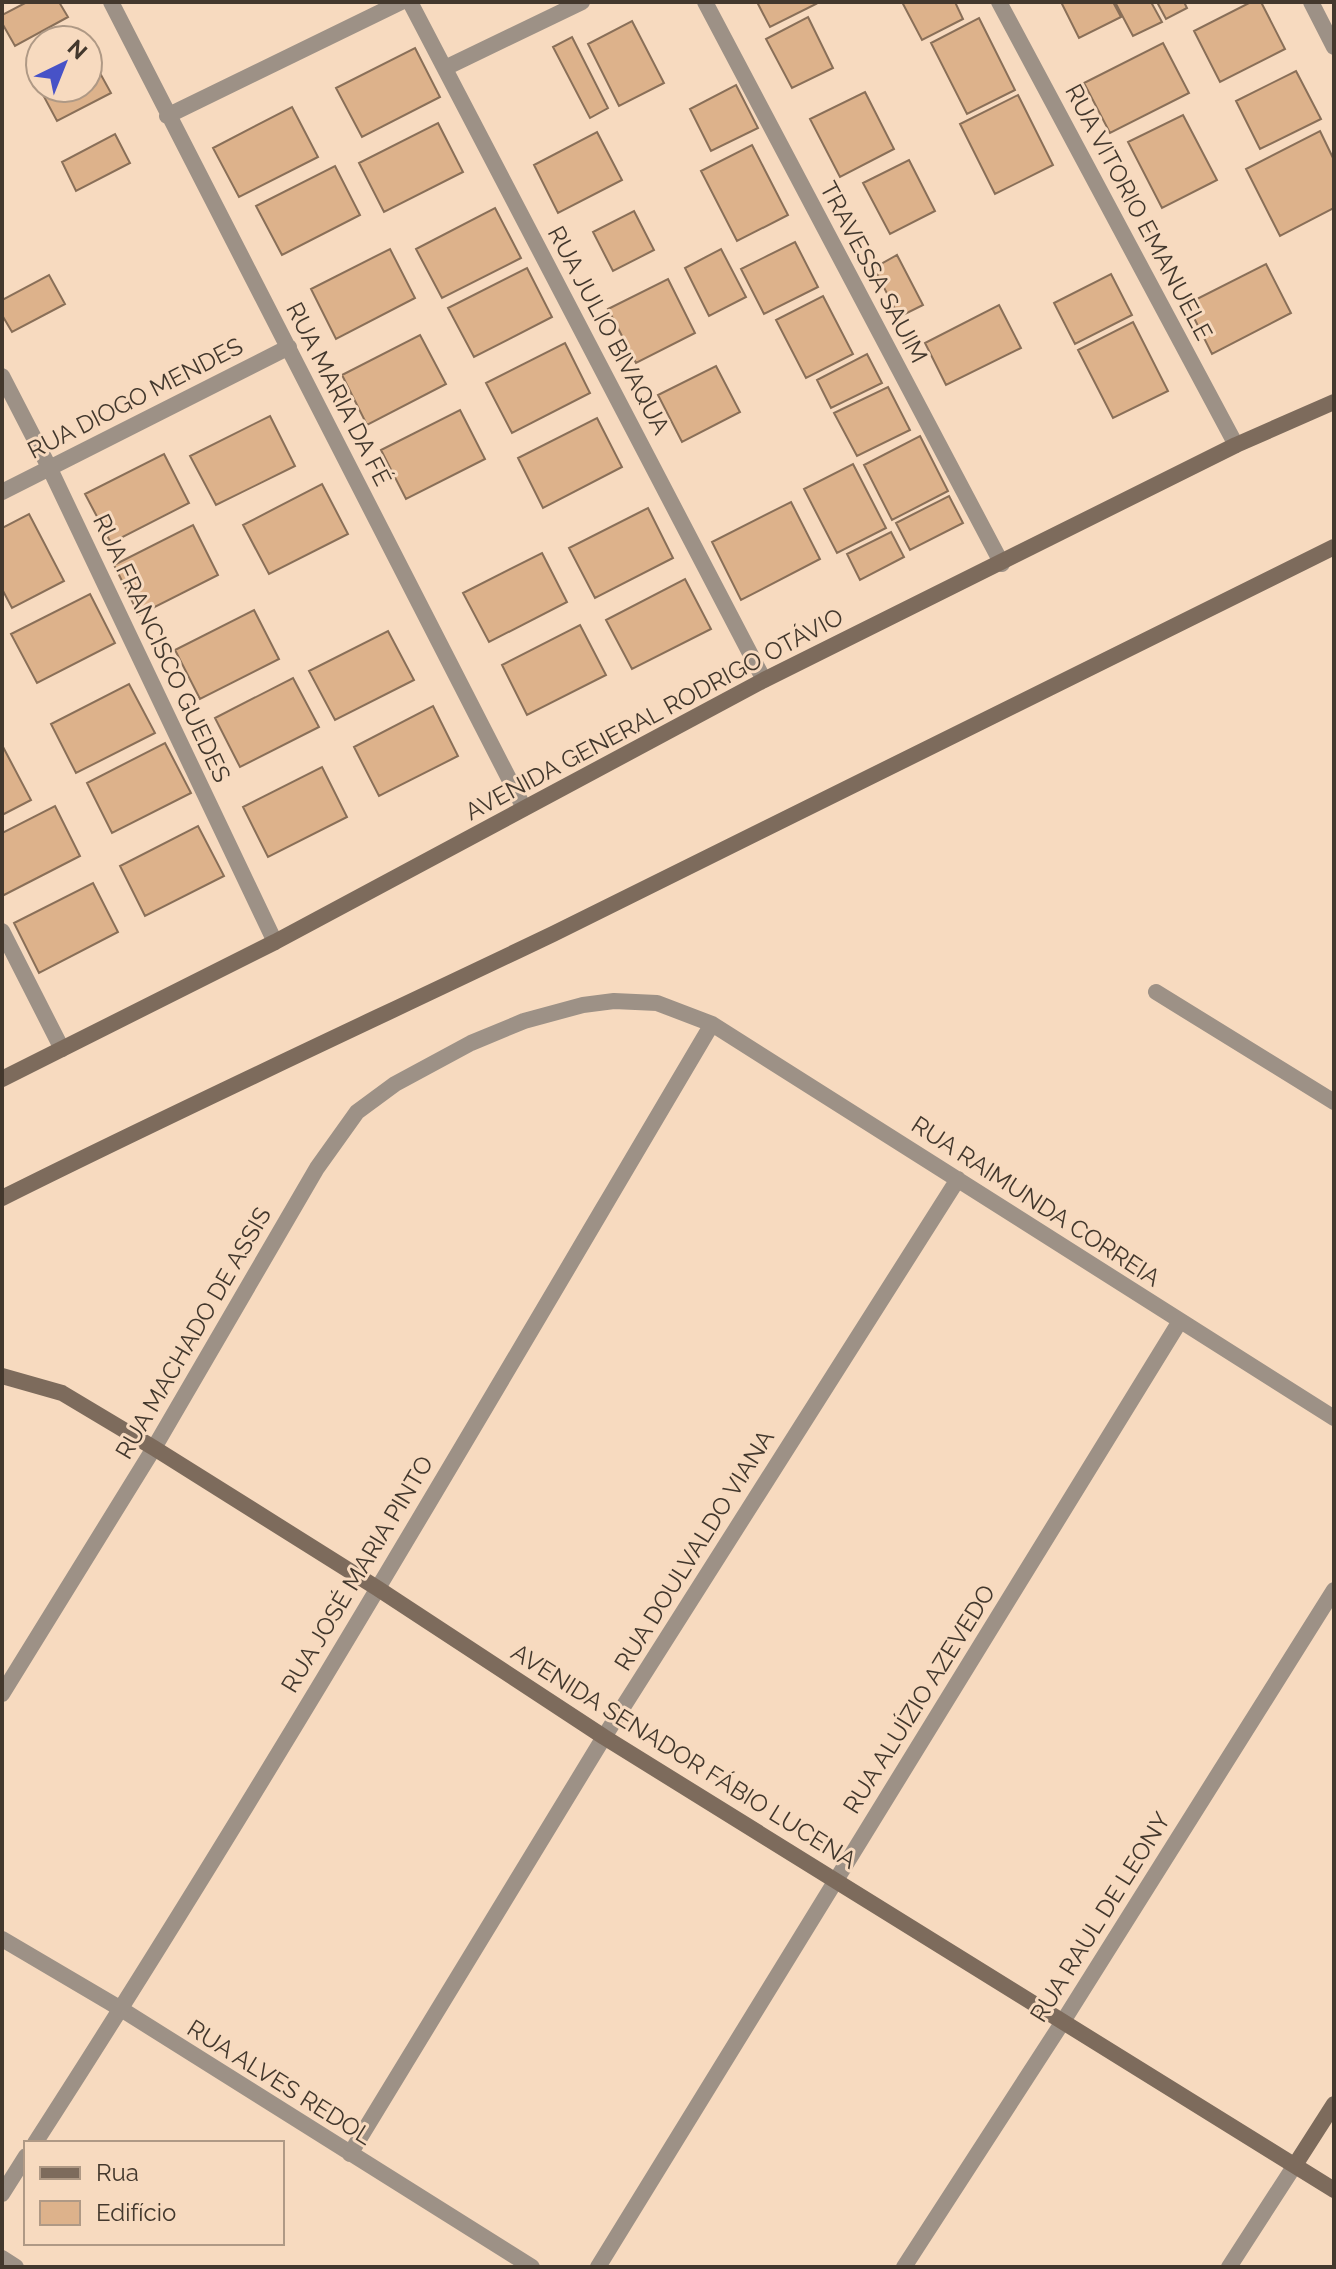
<svg xmlns="http://www.w3.org/2000/svg" width="1336" height="2269" viewBox="0 0 1336 2269" font-family="Raleway,sans-serif">
  <rect width="100%" height="100%" fill="#f7dabf"/>
  <!-- building -->
  <path fill="#ddb28b" stroke="#896f58" stroke-width="2" d="M 27,2 L 59,2 L 68,17 L 15,46 L 2,23 L 2,15 Z
    M 757,2 L 814,2 L 816,4 L 770,27 Z
    M 902,2 L 955,2 L 963,19 L 922,40 Z
    M 1061,2 L 1113,2 L 1121,17 L 1079,38 Z
    M 1115,2 L 1151,2 L 1162,22 L 1133,36 Z
    M 1157,2 L 1184,2 L 1187,8 L 1166,19 Z
    M 1251,2 L 1261,2 L 1285,49 L 1220,82 L 1194,31 Z
    M 808,17 L 833,68 L 792,88 L 766,39 Z
    M 979,18 L 1015,90 L 967,114 L 931,43 Z
    M 632,21 L 664,83 L 619,106 L 588,44 Z
    M 572,37 L 608,108 L 590,118 L 553,47 Z
    M 1163,43 L 1189,93 L 1110,133 L 1084,83 Z
    M 415,48 L 440,97 L 362,137 L 336,88 Z
    M 95,64 L 111,93 L 57,121 L 42,93 L 51,88 L 88,88 L 88,68 Z
    M 1296,71 L 1321,119 L 1260,149 L 1236,101 Z
    M 736,85 L 758,128 L 711,151 L 690,109 Z
    M 865,92 L 894,149 L 840,177 L 810,119 Z
    M 1018,95 L 1053,165 L 995,194 L 960,124 Z
    M 292,107 L 318,157 L 239,197 L 213,148 Z
    M 1183,115 L 1217,180 L 1162,208 L 1128,142 Z
    M 438,123 L 463,172 L 384,212 L 359,163 Z
    M 1320,131 L 1334,160 L 1334,208 L 1280,236 L 1246,169 Z
    M 597,132 L 622,180 L 558,213 L 534,165 Z
    M 115,134 L 130,163 L 76,191 L 62,162 Z
    M 752,145 L 788,215 L 737,241 L 701,171 Z
    M 909,160 L 935,211 L 890,234 L 863,183 Z
    M 335,166 L 360,215 L 282,255 L 256,206 Z
    M 495,208 L 521,258 L 442,298 L 416,249 Z
    M 634,211 L 654,250 L 613,271 L 593,232 Z
    M 795,242 L 818,287 L 764,314 L 741,269 Z
    M 390,249 L 415,298 L 336,339 L 311,289 Z
    M 721,249 L 746,297 L 709,316 L 685,268 Z
    M 897,255 L 923,305 L 899,317 L 874,268 Z
    M 1266,264 L 1291,313 L 1212,354 L 1187,304 Z
    M 527,268 L 552,317 L 474,357 L 448,308 Z
    M 1111,274 L 1132,315 L 1075,344 L 1054,303 Z
    M 49,275 L 65,304 L 12,332 L 2,315 L 2,300 Z
    M 668,279 L 695,333 L 636,363 L 608,309 Z
    M 823,296 L 853,354 L 806,378 L 776,320 Z
    M 999,305 L 1021,348 L 946,385 L 925,343 Z
    M 1133,322 L 1168,391 L 1113,418 L 1078,350 Z
    M 420,335 L 446,384 L 367,425 L 342,375 Z
    M 565,343 L 590,393 L 512,433 L 486,383 Z
    M 867,354 L 882,383 L 831,408 L 817,380 Z
    M 716,366 L 740,412 L 682,442 L 658,395 Z
    M 888,387 L 910,430 L 857,456 L 834,413 Z
    M 460,410 L 485,459 L 406,499 L 381,450 Z
    M 270,416 L 295,466 L 216,505 L 190,456 Z
    M 597,418 L 622,467 L 543,508 L 518,458 Z
    M 920,436 L 948,491 L 892,520 L 864,465 Z
    M 164,454 L 189,503 L 111,543 L 85,494 Z
    M 853,464 L 886,528 L 837,553 L 804,489 Z
    M 322,484 L 348,534 L 269,574 L 243,525 Z
    M 949,496 L 963,523 L 910,550 L 896,523 Z
    M 791,502 L 820,559 L 741,600 L 712,542 Z
    M 648,508 L 673,558 L 595,598 L 569,548 Z
    M 29,514 L 64,581 L 12,608 L 2,589 L 2,528 Z
    M 193,525 L 218,575 L 139,615 L 114,565 Z
    M 891,532 L 904,557 L 860,580 L 847,554 Z
    M 542,553 L 567,602 L 489,642 L 463,593 Z
    M 685,579 L 711,629 L 632,669 L 606,620 Z
    M 90,594 L 115,643 L 37,683 L 11,634 Z
    M 254,610 L 279,659 L 200,699 L 175,650 Z
    M 580,625 L 606,675 L 527,715 L 502,665 Z
    M 388,631 L 414,680 L 335,720 L 309,671 Z
    M 293,678 L 319,727 L 240,767 L 215,718 Z
    M 129,684 L 155,733 L 76,773 L 51,724 Z
    M 433,706 L 458,756 L 379,796 L 354,747 Z
    M 165,743 L 191,793 L 112,833 L 87,783 Z
    M 2,745 L 31,800 L 2,815 Z
    M 322,767 L 347,817 L 268,857 L 243,807 Z
    M 55,806 L 80,856 L 2,896 L 2,833 Z
    M 198,826 L 224,876 L 145,916 L 120,866 Z
    M 93,883 L 118,932 L 39,973 L 14,923 Z"/>
  <g fill="none" stroke-linecap="round" stroke-linejoin="round">
    <!-- street -->
    <path stroke="#9d9186" stroke-width="16" d="M 111,2 L 524,808
      M 410,2 L 764,680
      M 705,2 L 1002,564
      M 999,2 L 1236,445
      M 1311,2 L 1334,47
      M 445,68 L 582,2
      M 167,116 L 401,2
      M 2,376 L 50,469 L 275,942
      M 2,492 L 289,347
      M 2,931 L 62,1049
      M 1156,992 L 1334,1102
      M 2,1694 L 154,1448 L 317,1168 L 357,1112 L 395,1084 L 471,1043 L 524,1021 L 583,1005 L 614,1001 L 657,1003 L 712,1024 L 1334,1418
      M 2,1939 L 121,2009 L 532,2267
      M 35,2143 C 271,1777 490,1399 712,1024
      M 350,2154 L 604,1737 L 958,1179
      M 2,2194 L 26,2156
      M 2,2258 L 16,2267
      M 598,2267 L 1180,1321
      M 904,2267 L 1062,2023 L 1334,1590
      M 1229,2267 L 1295,2165"/>
    <!-- secondary -->
    <path stroke="#7d6b5c" stroke-width="16" d="M 2,1079 L 275,942 L 764,680 L 1236,445 L 1334,402
      M 2,1198 C 184,1107 369,1022 553,934 C 814,807 1074,677 1334,547
      M 2,1376 L 62,1393 L 154,1448 L 377,1588 L 604,1737 L 1334,2190
      M 1295,2165 L 1334,2104"/>
  </g>
  <g text-anchor="middle" dominant-baseline="central" stroke-width="6" stroke-linejoin="round" paint-order="stroke">
    <!-- street labels -->
    <g font-size="24" fill="#43382d" stroke="#f7dabf">
      <text transform="translate(1139 212) rotate(62)">RUA VITORIO EMANUELE</text>
      <text transform="translate(874 272) rotate(62)">TRAVESSA SAUIM</text>
      <text transform="translate(609 330) rotate(62)">RUA JULIO BIVAQUA</text>
      <text transform="translate(339 394) rotate(63)">RUA MARIA DA FÉ</text>
      <text transform="translate(135 398) rotate(-27)">RUA DIOGO MENDES</text>
      <text transform="translate(162 648) rotate(65)">RUA FRANCISCO GUEDES</text>
      <text transform="translate(654 714) rotate(-28)">AVENIDA GENERAL RODRIGO OTÁVIO</text>
      <text transform="translate(1036 1201) rotate(33)">RUA RAIMUNDA CORREIA</text>
      <text transform="translate(193 1333) rotate(-60)">RUA MACHADO DE ASSIS</text>
      <text transform="translate(694 1550) rotate(-58)">RUA DOULVALDO VIANA</text>
      <text transform="translate(357 1574) rotate(-59)">RUA JOSÉ MARIA PINTO</text>
      <text transform="translate(919 1699) rotate(-58)">RUA ALUÍZIO AZEVEDO</text>
      <text transform="translate(684 1756) rotate(32)">AVENIDA SENADOR FÁBIO LUCENA</text>
      <text transform="translate(1100 1917) rotate(-58)">RUA RAUL DE LEONY</text>
      <text transform="translate(280 2082) rotate(32)">RUA ALVES REDOL</text>
    </g>
  </g>
  <!-- border -->
  <rect width="1336" height="2269" fill="none" stroke="#43382d" stroke-width="8"/>
  <!-- legend -->
  <rect x="24" y="2141" width="260" height="104" fill="#f7dabf" stroke="#af9985" stroke-width="2"/>
  <rect x="40" y="2167" width="40" height="12" fill="#7d6b5c" stroke="#af9985" stroke-width="2"/>
  <text x="96" y="2181" font-size="24" fill="#43382d">Rua</text>
  <rect x="40" y="2201" width="40" height="24" fill="#ddb28b" stroke="#af9985" stroke-width="2"/>
  <text x="96" y="2221" font-size="24" fill="#43382d">Edifício</text>
  <!-- north arrow -->
  <g transform="translate(64 64) rotate(43)"><circle r="38" fill="#f7dabf" stroke="#af9985" stroke-width="2"/>
  <path d="M0-6L14 30L0 20L-14 30Z" fill="#4752c7"/>
  <text y="-12" font-size="22" font-weight="bold" text-anchor="middle" fill="#43382d">N</text>
  </g>
</svg>
